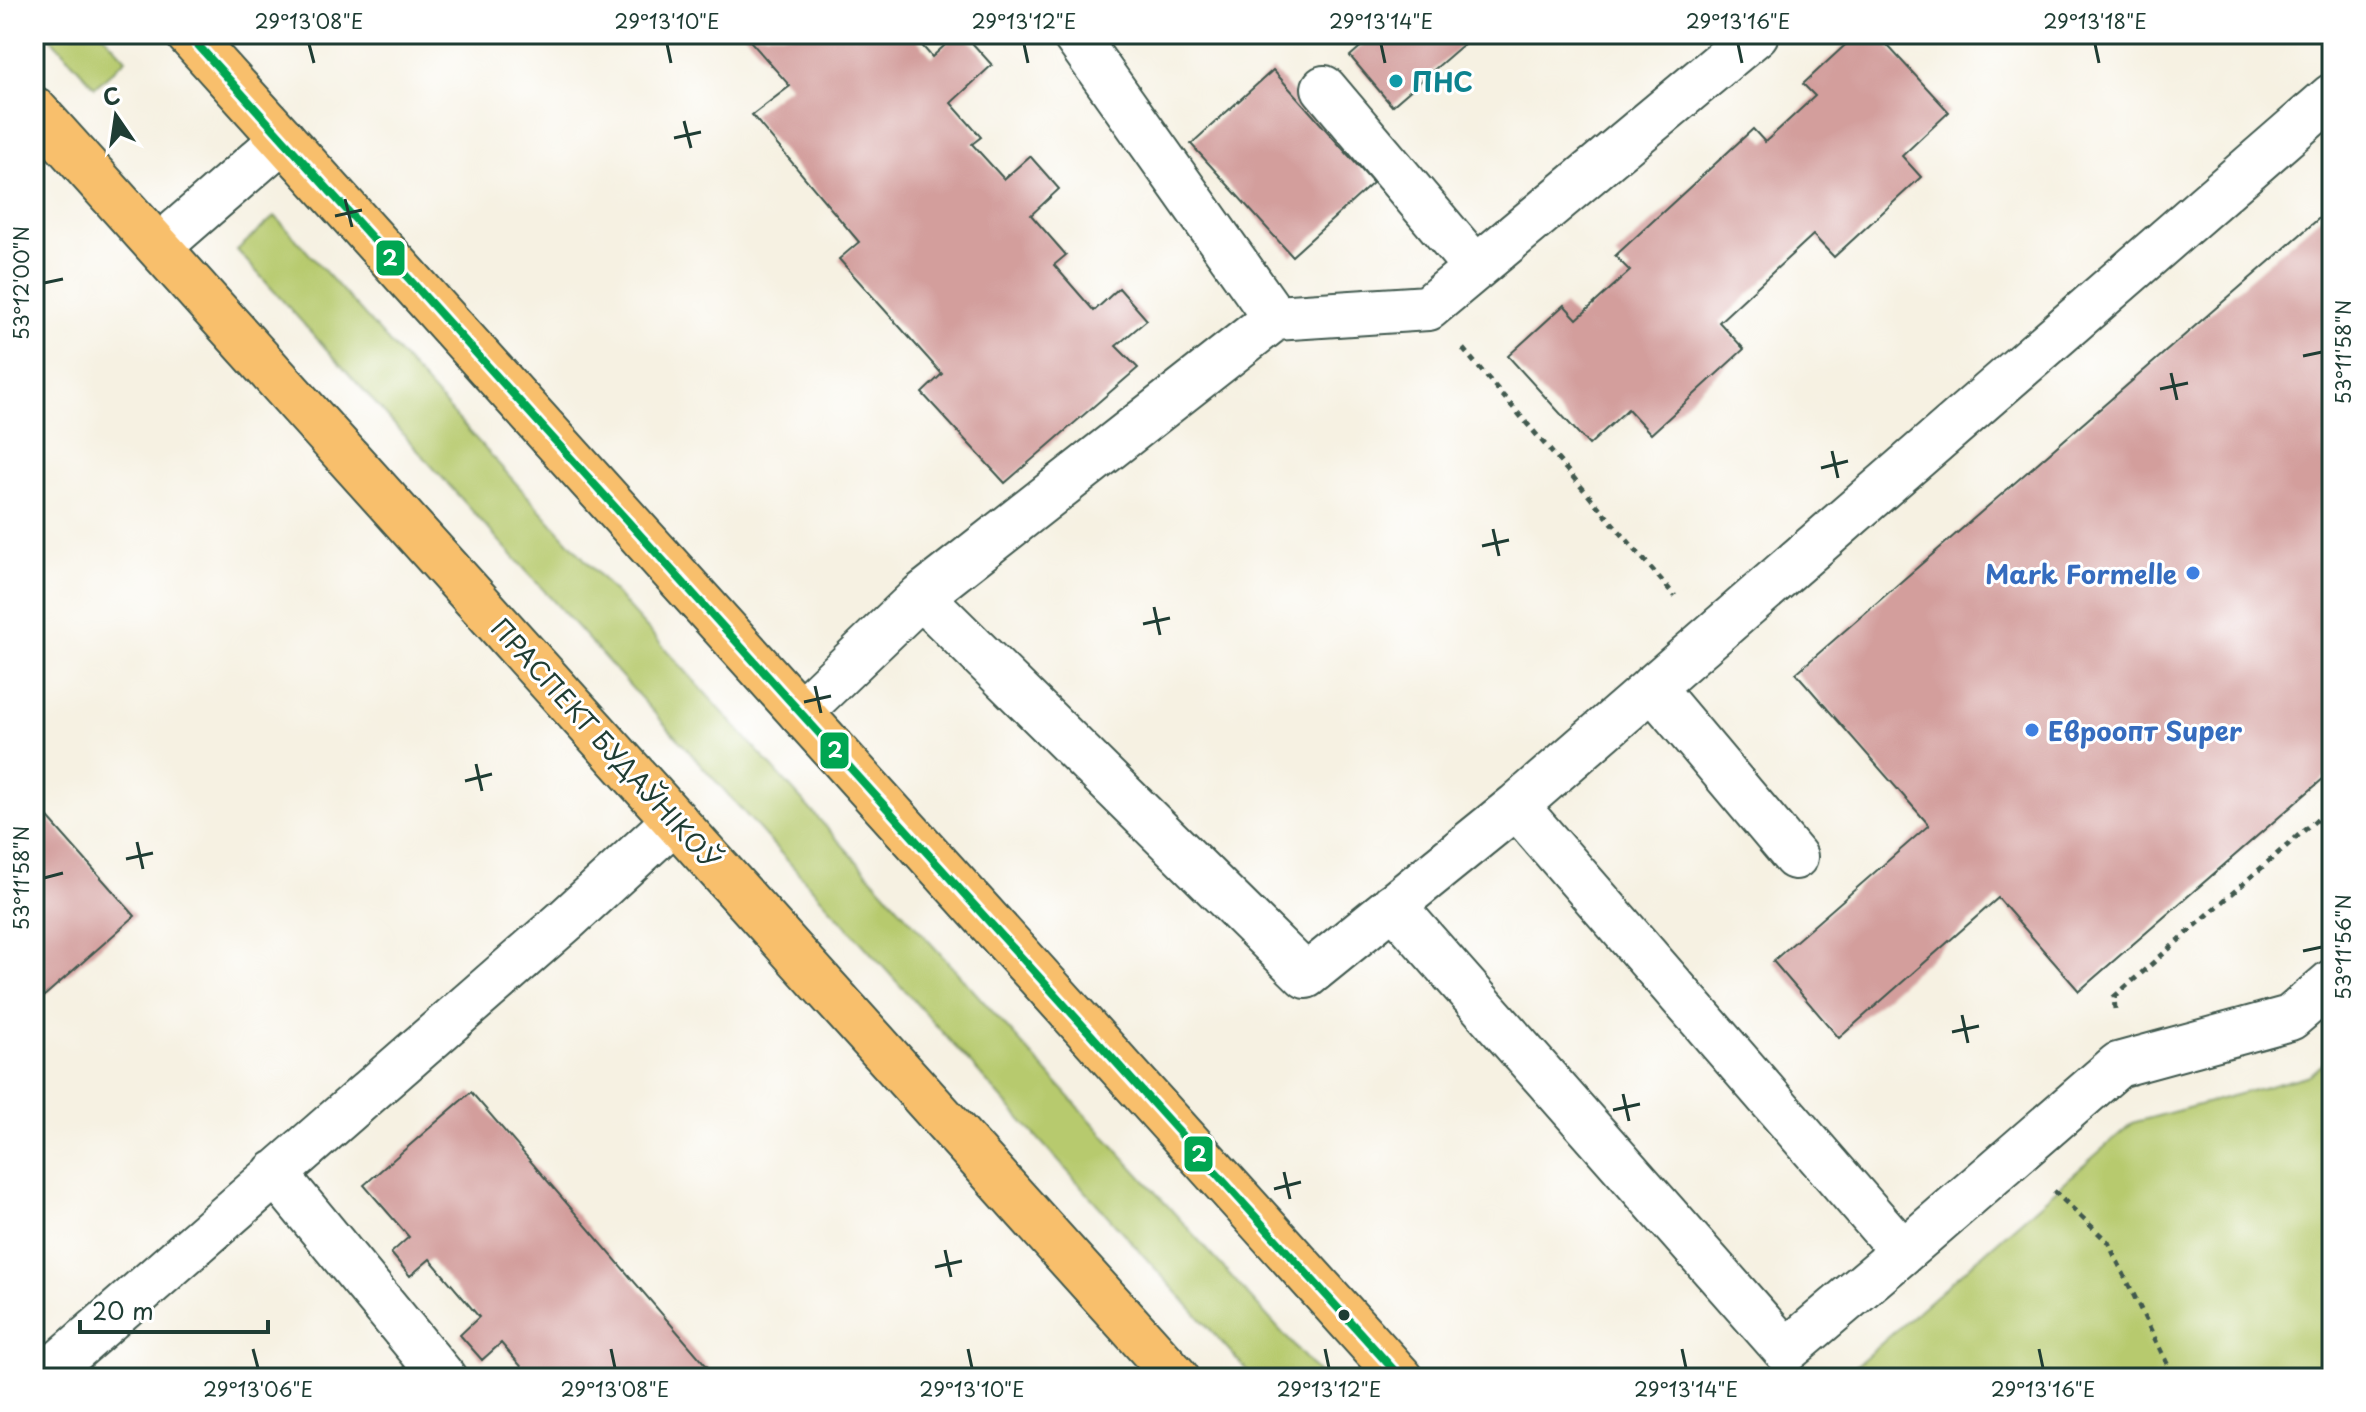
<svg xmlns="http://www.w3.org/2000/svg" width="2366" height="1412" viewBox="0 0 2366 1412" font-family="'Playpen Sans',sans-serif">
  <rect width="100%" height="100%" fill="#fff"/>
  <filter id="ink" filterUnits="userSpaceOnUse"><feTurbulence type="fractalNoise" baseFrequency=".0125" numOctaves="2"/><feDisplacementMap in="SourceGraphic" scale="16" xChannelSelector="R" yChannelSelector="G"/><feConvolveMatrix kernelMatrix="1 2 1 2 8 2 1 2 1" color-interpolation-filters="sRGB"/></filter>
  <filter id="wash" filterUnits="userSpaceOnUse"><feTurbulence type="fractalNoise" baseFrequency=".006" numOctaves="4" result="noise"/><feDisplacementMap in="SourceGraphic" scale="32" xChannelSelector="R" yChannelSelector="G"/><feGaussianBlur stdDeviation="1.8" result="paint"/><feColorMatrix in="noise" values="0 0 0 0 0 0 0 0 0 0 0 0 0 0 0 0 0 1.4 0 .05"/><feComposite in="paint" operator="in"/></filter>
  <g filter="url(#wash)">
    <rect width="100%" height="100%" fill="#f6f1e2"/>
    <!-- green -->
    <path fill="#b7ca6e" stroke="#6b8451" stroke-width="2" d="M 47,34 L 103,34 L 126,59 L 95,87 Z
      M 275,216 L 1323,1378 L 1254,1378 L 237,250 Z
      M 2332,1056 L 2332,1378 L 1842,1378 L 2132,1123 L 2310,1075 Z"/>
    <g id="blocks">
      <!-- building -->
      <path fill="#d39e9c" d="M 744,34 L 912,34 L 932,57 L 957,34 L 964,34 L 992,65 L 951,103 L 981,137 L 972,144 L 1004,179 L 1030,156 L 1059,189 L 1031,215 L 1066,255 L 1054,265 L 1094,311 L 1119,288 L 1147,320 L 1116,346 L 1138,368 L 1005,483 L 922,393 L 942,374 L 839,259 L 859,242 L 752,115 L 790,86 Z
        M 1375,34 L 1469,34 L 1472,37 L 1392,106 L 1350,56 Z
        M 1857,34 L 1877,34 L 1949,112 L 1902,156 L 1921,177 L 1834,257 L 1813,235 L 1719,322 L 1744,349 L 1651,434 L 1628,409 L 1589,445 L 1508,356 L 1564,305 L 1577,319 L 1630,271 L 1615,256 L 1753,129 L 1765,142 L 1815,96 L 1803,84 Z
        M 1273,70 L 1373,183 L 1292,256 L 1191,144 Z
        M 2332,207 L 2332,771 L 2079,991 L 1998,898 L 1839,1038 L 1773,961 L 1929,825 L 1796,673 Z
        M 34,802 L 135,916 L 34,1005 Z
        M 471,1092 L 717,1378 L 531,1378 L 501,1343 L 482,1360 L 460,1335 L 479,1317 L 430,1259 L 410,1276 L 391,1253 L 409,1237 L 364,1185 Z"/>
    </g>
  </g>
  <g filter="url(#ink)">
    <use href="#blocks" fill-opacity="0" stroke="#3f584e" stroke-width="2"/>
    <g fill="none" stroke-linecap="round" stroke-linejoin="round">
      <!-- minor casing -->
      <g stroke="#3f584e" stroke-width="48">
        <path id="minor" d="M 1074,34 L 1275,318
          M 1324,88 L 1476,268
          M 2332,96 L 1516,806 L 1903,1252 L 2118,1065 L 2290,1018 L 2332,982
          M 159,247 L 283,139
          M 921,596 L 1306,976 L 1516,806
          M 1652,687 L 1795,857
          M 800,712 L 921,596 L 1275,318 L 1428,308 L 1756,34
          M 1393,905 L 1786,1351 L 1903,1252
          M 275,1173 L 444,1378
          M 42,1378 L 566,920 L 675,820"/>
      </g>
      <!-- major casing -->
      <g stroke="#3f584e" stroke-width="48">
        <path id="major" d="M 188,34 L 1401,1378
          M 34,109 L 1177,1378"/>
      </g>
      <!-- path -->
      <path stroke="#3f584e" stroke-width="5" stroke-dasharray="6 6" stroke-linecap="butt" d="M 1463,349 L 1675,596
        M 2115,1009 L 2114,997 L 2332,806
        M 2054,1191 L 2108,1242 L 2174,1378"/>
      <!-- minor -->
      <use href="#minor" stroke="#fff" stroke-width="44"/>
      <!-- major -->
      <use href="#major" stroke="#f8bf6c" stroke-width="44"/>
      <!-- bus-1 casing -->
      <g stroke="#fff" stroke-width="14">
        <path id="bus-1" d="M 188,34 L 1401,1378"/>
      </g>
      <!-- bus-1 -->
      <use href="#bus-1" stroke="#00a651" stroke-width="8"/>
    </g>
  </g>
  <!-- ticks -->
  <path fill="none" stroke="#1f3d34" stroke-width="3" d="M 309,44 L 314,63M 667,44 L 671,63M 1024,44 L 1028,63M 1381,44 L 1385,63M 1738,44 L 1742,63M 2095,44 L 2099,63M 684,121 L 691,148M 674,138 L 701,132M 345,199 L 352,227M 335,216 L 362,210M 44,283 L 63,279M 2303,356 L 2322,352M 2171,373 L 2177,400M 2160,389 L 2188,383M 1832,451 L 1838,478M 1821,468 L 1848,461M 1493,529 L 1499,556M 1482,546 L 1509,540M 1154,607 L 1160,635M 1143,624 L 1170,618M 815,686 L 821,713M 804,702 L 831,696M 476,764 L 482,791M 465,781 L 492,774M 137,842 L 143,869M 126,859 L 153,853M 44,878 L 63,873M 2303,951 L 2322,947M 1962,1015 L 1968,1043M 1952,1032 L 1979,1026M 1623,1094 L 1629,1121M 1613,1110 L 1640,1104M 1284,1172 L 1290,1199M 1274,1189 L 1301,1182M 945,1250 L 951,1277M 935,1267 L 962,1261M 253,1349 L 258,1368M 611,1349 L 615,1368M 968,1349 L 972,1368M 1325,1349 L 1329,1368M 1682,1349 L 1686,1368M 2039,1349 L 2043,1368"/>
  <!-- markers -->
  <circle fill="#0f9aa8" stroke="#fff" stroke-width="3" cx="1396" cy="81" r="8"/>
  <g fill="#3f7fe0" stroke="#fff" stroke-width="3">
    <circle cx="2193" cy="573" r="8"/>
    <circle cx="2032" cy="730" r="8"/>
  </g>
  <circle fill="#1f3d34" stroke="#fff" stroke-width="3" cx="1344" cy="1315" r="7"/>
  <g text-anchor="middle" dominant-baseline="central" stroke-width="6" stroke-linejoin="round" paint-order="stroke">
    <!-- culture labels -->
    <g font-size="26" font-weight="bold" fill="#0d838f" stroke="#fff" text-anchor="start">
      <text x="1412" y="81">ПНС</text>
    </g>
    <!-- shop labels -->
    <g font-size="26" font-weight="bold" fill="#366cbe" stroke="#fff" text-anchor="end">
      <text x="2177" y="573">Mark Formelle</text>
      <text x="2048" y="730" text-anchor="start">Евроопт Super</text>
    </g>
    <!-- street labels -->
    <g font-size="26" fill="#1f3d34" stroke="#fff">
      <text transform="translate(606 743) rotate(48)">ПРАСПЕКТ БУДАЎНІКОЎ</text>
    </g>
  </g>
  <g stroke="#fff" stroke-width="3">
    <rect x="375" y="239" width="31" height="38" rx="8" fill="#00a651"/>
    <rect x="819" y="731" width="31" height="39" rx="8" fill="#00a651"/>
    <rect x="1183" y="1135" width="31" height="38" rx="8" fill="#00a651"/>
  </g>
  <g font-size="22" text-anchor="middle" font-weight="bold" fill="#fff">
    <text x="390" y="266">2</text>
    <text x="835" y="758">2</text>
    <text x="1199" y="1162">2</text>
  </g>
  <!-- margin -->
  <rect width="2366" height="1412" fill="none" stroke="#fff" stroke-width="88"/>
  <!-- north arrow -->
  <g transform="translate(116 116) rotate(347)" stroke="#ffffff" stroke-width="6" paint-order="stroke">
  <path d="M0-6L14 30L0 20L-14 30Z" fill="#1f3d34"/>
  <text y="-12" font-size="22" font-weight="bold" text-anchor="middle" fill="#1f3d34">С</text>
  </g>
  <!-- scale -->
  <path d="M80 1320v12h188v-12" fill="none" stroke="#1f3d34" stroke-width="4"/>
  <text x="92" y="1320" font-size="24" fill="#1f3d34" stroke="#ffffff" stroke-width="6" paint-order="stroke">20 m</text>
  <rect x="44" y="44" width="2278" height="1324" fill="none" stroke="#1f3d34" stroke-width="3"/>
  <g font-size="20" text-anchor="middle" fill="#1f3d34">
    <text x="309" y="29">29°13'08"E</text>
    <text x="667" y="29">29°13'10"E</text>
    <text x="1024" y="29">29°13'12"E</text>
    <text x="1381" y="29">29°13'14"E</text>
    <text x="1738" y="29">29°13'16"E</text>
    <text x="2095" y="29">29°13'18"E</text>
    <text transform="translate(22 283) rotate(-90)" y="7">53°12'00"N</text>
    <text transform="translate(2344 352) rotate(-90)" y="7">53°11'58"N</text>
    <text transform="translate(22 878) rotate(-90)" y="7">53°11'58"N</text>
    <text transform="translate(2344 947) rotate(-90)" y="7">53°11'56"N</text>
    <text x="258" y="1397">29°13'06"E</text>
    <text x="615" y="1397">29°13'08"E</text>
    <text x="972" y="1397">29°13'10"E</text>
    <text x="1329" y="1397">29°13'12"E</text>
    <text x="1686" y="1397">29°13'14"E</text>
    <text x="2043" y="1397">29°13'16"E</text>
  </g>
</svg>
